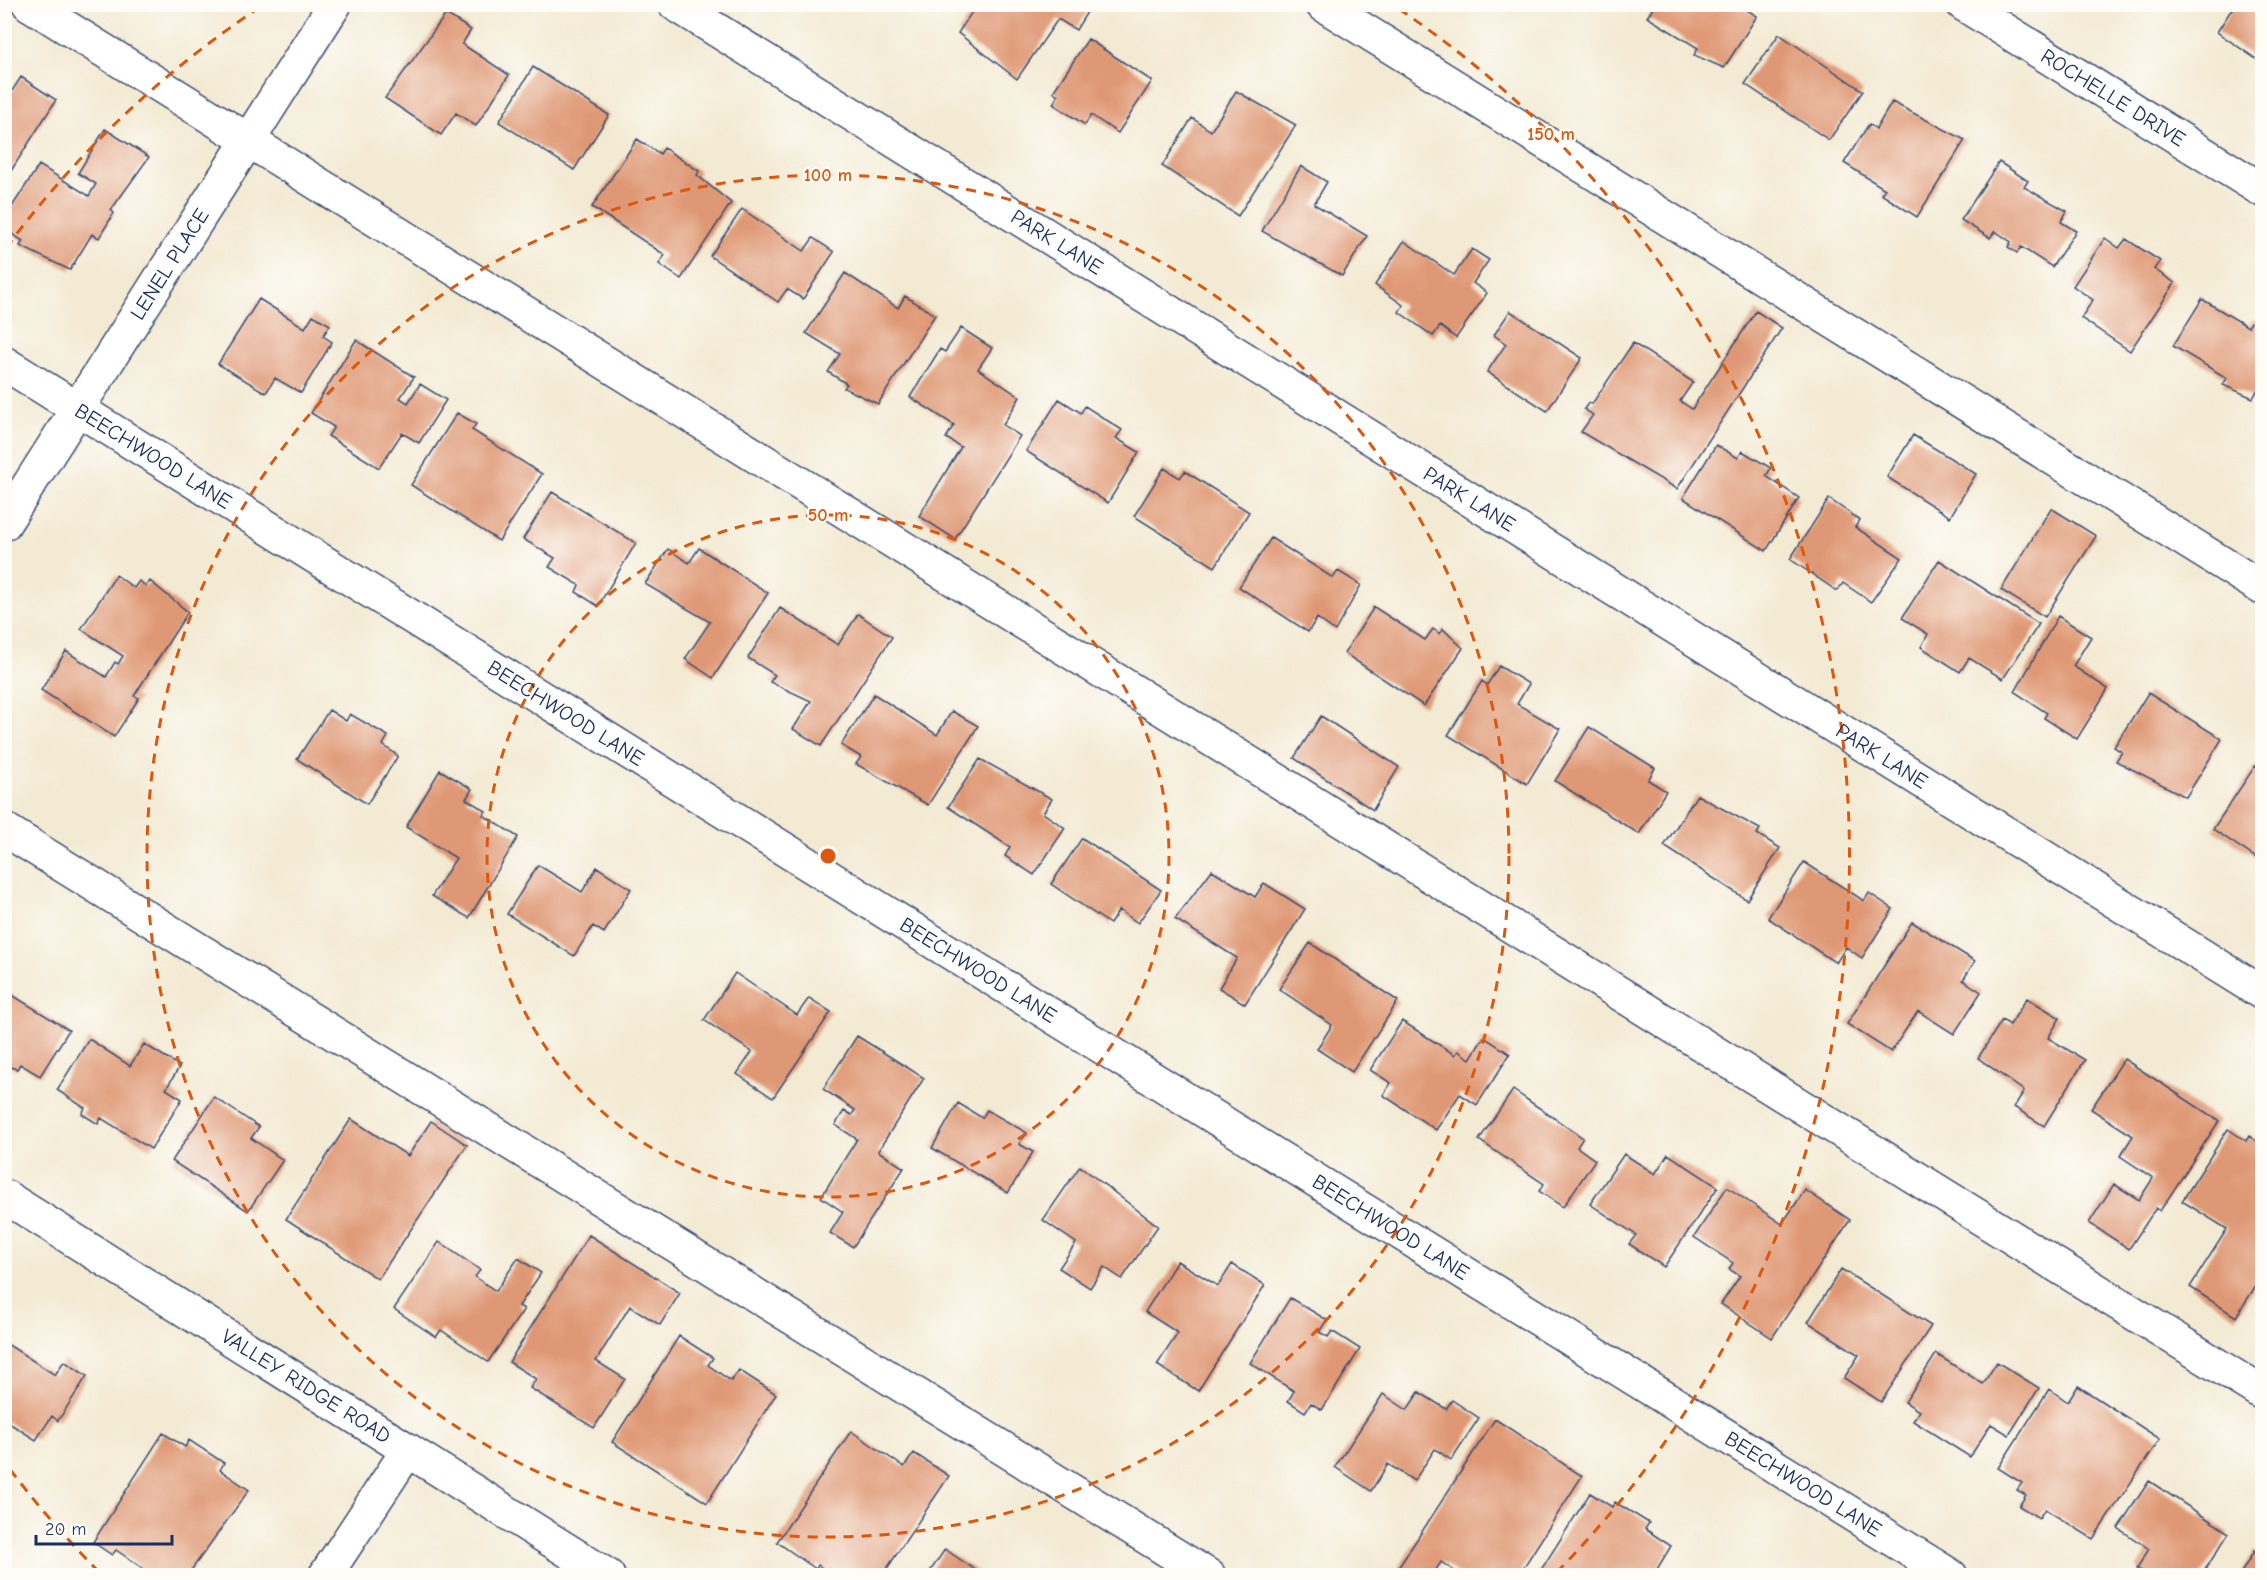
<svg xmlns="http://www.w3.org/2000/svg" width="2267" height="1580" viewBox="0 0 2267 1580" font-family="'Comic Neue',sans-serif">
  <rect width="100%" height="100%" fill="#fdfcf7"/>
  <filter id="ink" filterUnits="userSpaceOnUse"><feTurbulence type="fractalNoise" baseFrequency=".0167" numOctaves="2"/><feDisplacementMap in="SourceGraphic" scale="12" xChannelSelector="R" yChannelSelector="G"/><feConvolveMatrix kernelMatrix="1 2 1 2 8 2 1 2 1" color-interpolation-filters="sRGB"/></filter>
  <filter id="wash" filterUnits="userSpaceOnUse"><feTurbulence type="fractalNoise" baseFrequency=".008" numOctaves="4" result="noise"/><feDisplacementMap in="SourceGraphic" scale="24" xChannelSelector="R" yChannelSelector="G"/><feGaussianBlur stdDeviation="1.35" result="paint"/><feColorMatrix in="noise" values="0 0 0 0 0 0 0 0 0 0 0 0 0 0 0 0 0 1.4 0 .05"/><feComposite in="paint" operator="in"/></filter>
  <g filter="url(#wash)">
    <rect width="100%" height="100%" fill="#f3ead3"/>
    <g id="blocks">
      <!-- building -->
      <path fill="#df9874" d="M 916,4 L 933,4 L 928,12 Z
        M 968,4 L 1092,4 L 1076,30 L 1058,19 L 1017,79 L 958,33 L 974,9 Z
        M 2235,4 L 2262,4 L 2262,63 L 2217,32 Z
        M 1655,5 L 1739,5 L 1757,16 L 1724,68 L 1694,55 L 1698,48 L 1647,17 Z
        M 446,14 L 471,30 L 462,44 L 509,75 L 476,126 L 456,113 L 441,135 L 385,98 Z
        M 1779,34 L 1863,91 L 1829,140 L 1745,84 Z
        M 1088,39 L 1152,81 L 1118,133 L 1091,115 L 1085,125 L 1053,104 L 1058,95 L 1053,92 Z
        M 533,67 L 609,115 L 574,170 L 499,122 Z
        M 21,77 L 56,100 L 4,182 L 4,94 L 8,97 Z
        M 1236,91 L 1296,125 L 1238,216 L 1162,166 L 1192,118 L 1211,131 Z
        M 1892,102 L 1965,140 L 1917,217 L 1881,194 L 1885,189 L 1844,163 L 1869,124 L 1876,129 Z
        M 105,129 L 149,157 L 111,210 L 114,213 L 99,238 L 92,234 L 70,270 L 20,246 L 23,241 L 4,229 L 4,219 L 39,165 L 89,196 L 96,184 L 78,173 Z
        M 637,139 L 660,154 L 664,148 L 699,171 L 697,175 L 731,203 L 681,279 L 659,264 L 665,255 L 592,207 Z
        M 1999,162 L 2028,181 L 2024,187 L 2067,211 L 2061,222 L 2076,231 L 2052,267 L 2021,247 L 2017,253 L 2008,247 L 2011,242 L 1995,231 L 1990,238 L 1961,220 Z
        M 1301,166 L 1327,182 L 1314,204 L 1367,236 L 1342,276 L 1262,231 Z
        M 742,209 L 804,251 L 813,238 L 834,252 L 803,299 L 787,289 L 778,302 L 710,256 Z
        M 2105,238 L 2119,248 L 2126,239 L 2160,261 L 2154,269 L 2175,283 L 2130,351 L 2081,318 L 2093,300 L 2073,286 Z
        M 1404,241 L 1454,275 L 1472,249 L 1489,260 L 1473,283 L 1487,293 L 1456,338 L 1440,326 L 1433,336 L 1399,312 L 1403,305 L 1375,285 Z
        M 845,273 L 898,308 L 905,296 L 935,315 L 878,404 L 844,388 L 847,384 L 828,372 L 840,354 L 806,333 Z
        M 259,299 L 305,328 L 313,315 L 330,325 L 323,336 L 332,342 L 301,393 L 275,378 L 266,393 L 218,364 Z
        M 2202,299 L 2248,327 L 2253,319 L 2262,325 L 2262,395 L 2257,391 L 2253,398 L 2223,385 L 2227,378 L 2173,346 Z
        M 1510,311 L 1582,358 L 1547,411 L 1487,372 L 1506,344 L 1494,335 Z
        M 1756,311 L 1782,328 L 1677,489 L 1581,432 L 1593,415 L 1584,409 L 1589,402 L 1592,404 L 1633,343 L 1693,382 L 1680,401 L 1692,409 Z
        M 961,328 L 992,348 L 978,369 L 1020,397 L 1003,425 L 1020,436 L 955,539 L 919,516 L 961,447 L 946,438 L 954,425 L 910,397 L 940,349 L 945,352 Z
        M 356,340 L 414,377 L 400,398 L 408,403 L 420,384 L 446,400 L 419,443 L 402,433 L 379,468 L 328,436 L 334,427 L 311,413 Z
        M 1059,399 L 1081,413 L 1085,406 L 1122,430 L 1116,438 L 1139,452 L 1108,503 L 1026,451 Z
        M 457,413 L 476,424 L 472,430 L 542,474 L 499,541 L 411,485 Z
        M 1913,435 L 1976,474 L 1950,517 L 1887,477 Z
        M 1716,445 L 1738,458 L 1742,451 L 1771,468 L 1766,476 L 1799,498 L 1766,551 L 1683,498 Z
        M 1164,468 L 1180,478 L 1185,471 L 1249,512 L 1215,567 L 1134,516 Z
        M 552,492 L 636,543 L 598,606 L 576,592 L 579,585 L 549,567 L 555,558 L 523,539 Z
        M 1829,499 L 1860,520 L 1855,527 L 1902,558 L 1871,602 L 1843,583 L 1837,591 L 1790,559 Z
        M 2051,508 L 2096,536 L 2045,617 L 2001,590 Z
        M 1271,538 L 1333,578 L 1338,571 L 1361,585 L 1335,631 L 1317,618 L 1308,632 L 1239,587 Z
        M 699,548 L 768,593 L 713,678 L 685,659 L 710,622 L 645,584 L 668,549 L 689,563 Z
        M 1939,560 L 2039,624 L 2003,679 L 1969,658 L 1960,672 L 1921,647 L 1928,634 L 1902,618 Z
        M 116,575 L 134,588 L 139,581 L 146,586 L 150,581 L 188,612 L 134,696 L 139,698 L 114,737 L 41,690 L 66,651 L 106,677 L 115,662 L 118,664 L 123,656 L 81,629 Z
        M 1374,607 L 1425,640 L 1433,629 L 1440,634 L 1443,629 L 1463,648 L 1424,706 L 1344,653 Z
        M 780,608 L 838,645 L 858,614 L 892,637 L 821,746 L 793,729 L 811,701 L 770,682 L 775,675 L 748,658 Z
        M 2058,616 L 2091,637 L 2073,666 L 2108,689 L 2077,739 L 2044,718 L 2047,713 L 2015,692 Z
        M 1499,666 L 1529,684 L 1517,704 L 1560,729 L 1527,784 L 1448,735 L 1482,681 L 1487,685 Z
        M 2148,693 L 2222,739 L 2186,797 L 2116,761 L 2122,752 L 2114,747 Z
        M 874,694 L 937,735 L 952,711 L 978,726 L 928,805 L 856,764 L 861,757 L 841,745 Z
        M 329,710 L 346,721 L 350,714 L 388,736 L 383,745 L 398,756 L 367,804 L 297,759 Z
        M 1321,716 L 1399,767 L 1373,810 L 1294,758 Z
        M 1589,727 L 1655,768 L 1648,780 L 1666,791 L 1639,834 L 1555,781 Z
        M 980,759 L 1052,799 L 1043,813 L 1065,828 L 1034,875 L 1005,856 L 1010,847 L 948,807 Z
        M 2255,766 L 2262,771 L 2262,862 L 2213,829 Z
        M 440,770 L 472,789 L 466,799 L 486,811 L 483,815 L 518,837 L 469,918 L 432,896 L 456,858 L 406,827 Z
        M 1697,795 L 1760,829 L 1757,834 L 1780,848 L 1747,900 L 1664,846 Z
        M 1082,838 L 1161,890 L 1138,923 L 1119,910 L 1110,924 L 1051,884 Z
        M 1804,862 L 1864,901 L 1869,893 L 1893,909 L 1862,958 L 1846,947 L 1836,963 L 1768,918 Z
        M 538,865 L 582,892 L 597,867 L 631,889 L 604,933 L 593,926 L 574,956 L 507,914 Z
        M 1212,870 L 1255,897 L 1264,883 L 1305,909 L 1245,1004 L 1219,988 L 1237,958 L 1175,919 Z
        M 1912,922 L 1975,961 L 1963,980 L 1981,992 L 1954,1034 L 1918,1011 L 1891,1052 L 1847,1024 Z
        M 1310,943 L 1398,1001 L 1352,1072 L 1317,1049 L 1332,1025 L 1279,989 Z
        M 735,973 L 797,1015 L 809,998 L 831,1012 L 773,1098 L 737,1074 L 752,1052 L 704,1020 Z
        M 4,990 L 69,1030 L 40,1076 L 20,1064 L 17,1069 L 4,1065 Z
        M 2027,998 L 2060,1018 L 2048,1038 L 2085,1060 L 2044,1126 L 2014,1107 L 2024,1091 L 1978,1058 L 2002,1020 L 2010,1025 Z
        M 1402,1021 L 1455,1055 L 1458,1051 L 1470,1059 L 1484,1037 L 1510,1054 L 1477,1105 L 1460,1094 L 1436,1130 L 1383,1095 L 1391,1083 L 1370,1070 Z
        M 857,1036 L 924,1078 L 878,1151 L 904,1168 L 853,1247 L 830,1233 L 843,1212 L 821,1197 L 857,1139 L 835,1125 L 844,1111 L 852,1115 L 855,1110 L 823,1089 Z
        M 89,1039 L 130,1066 L 144,1044 L 180,1066 L 166,1089 L 182,1099 L 151,1149 L 101,1118 L 98,1124 L 82,1114 L 85,1108 L 57,1090 Z
        M 2124,1059 L 2219,1121 L 2160,1211 L 2156,1208 L 2129,1249 L 2089,1223 L 2114,1184 L 2139,1200 L 2153,1178 L 2120,1156 L 2133,1136 L 2091,1109 Z
        M 1513,1090 L 1583,1138 L 1577,1147 L 1595,1160 L 1563,1207 L 1539,1191 L 1544,1184 L 1479,1140 Z
        M 214,1097 L 259,1127 L 251,1138 L 283,1160 L 248,1211 L 172,1161 Z
        M 958,1103 L 982,1118 L 987,1110 L 1027,1133 L 1019,1144 L 1033,1152 L 1008,1193 L 932,1148 Z
        M 351,1119 L 408,1156 L 431,1121 L 467,1145 L 378,1279 L 286,1219 Z
        M 2228,1129 L 2246,1141 L 2249,1136 L 2262,1145 L 2262,1276 L 2236,1317 L 2190,1287 L 2227,1229 L 2182,1201 Z
        M 1624,1154 L 1655,1174 L 1668,1154 L 1718,1187 L 1664,1267 L 1629,1244 L 1636,1235 L 1590,1204 Z
        M 1080,1166 L 1158,1226 L 1122,1279 L 1104,1267 L 1090,1288 L 1059,1268 L 1076,1243 L 1043,1220 Z
        M 1727,1187 L 1782,1224 L 1805,1190 L 1850,1220 L 1772,1338 L 1721,1304 L 1740,1276 L 1729,1269 L 1733,1263 L 1694,1237 Z
        M 589,1235 L 680,1293 L 660,1325 L 630,1306 L 596,1361 L 625,1379 L 594,1428 L 530,1388 L 536,1379 L 509,1362 Z
        M 439,1242 L 480,1270 L 475,1277 L 496,1291 L 518,1258 L 541,1273 L 519,1306 L 524,1309 L 488,1362 L 441,1330 L 436,1337 L 394,1309 Z
        M 1177,1261 L 1218,1286 L 1232,1264 L 1265,1285 L 1198,1391 L 1157,1365 L 1178,1333 L 1145,1312 Z
        M 1841,1269 L 1931,1326 L 1881,1402 L 1844,1378 L 1859,1355 L 1808,1322 Z
        M 1290,1298 L 1327,1320 L 1319,1332 L 1328,1337 L 1332,1331 L 1360,1349 L 1322,1410 L 1311,1403 L 1305,1412 L 1288,1401 L 1294,1391 L 1250,1363 Z
        M 679,1336 L 713,1358 L 708,1365 L 731,1381 L 739,1370 L 776,1394 L 707,1503 L 612,1442 Z
        M 4,1342 L 55,1375 L 64,1361 L 87,1376 L 58,1421 L 52,1416 L 36,1440 L 4,1420 Z
        M 1936,1354 L 1983,1384 L 1997,1362 L 2039,1388 L 2009,1435 L 1991,1424 L 1970,1457 L 1913,1421 L 1919,1411 L 1905,1402 Z
        M 2078,1386 L 2160,1439 L 2093,1539 L 2045,1509 L 2039,1518 L 2019,1506 L 2026,1495 L 2017,1490 L 2022,1483 L 1998,1468 L 2049,1389 L 2068,1402 Z
        M 1419,1392 L 1446,1409 L 1452,1400 L 1479,1418 L 1451,1460 L 1435,1449 L 1414,1481 L 1388,1464 L 1371,1491 L 1335,1467 L 1383,1394 L 1407,1410 Z
        M 1495,1419 L 1582,1476 L 1518,1576 L 1462,1576 L 1441,1562 L 1432,1576 L 1398,1576 L 1395,1573 Z
        M 851,1431 L 904,1467 L 914,1453 L 949,1476 L 882,1576 L 834,1576 L 818,1565 L 816,1569 L 777,1542 Z
        M 163,1433 L 185,1447 L 189,1440 L 224,1463 L 220,1470 L 249,1490 L 187,1576 L 154,1576 L 116,1550 L 112,1555 L 93,1542 Z
        M 2149,1481 L 2229,1533 L 2201,1576 L 2149,1576 L 2137,1568 L 2149,1549 L 2118,1528 Z
        M 1590,1493 L 1612,1507 L 1615,1502 L 1649,1523 L 1645,1529 L 1671,1546 L 1653,1576 L 1537,1576 Z
        M 945,1549 L 984,1576 L 927,1576 Z
        M 2262,1549 L 2262,1576 L 2239,1576 L 2254,1551 L 2259,1555 Z"/>
    </g>
  </g>
  <g filter="url(#ink)">
    <use href="#blocks" fill-opacity="0" stroke="#3b4b70" stroke-width="1.5"/>
    <g fill="none" stroke-linecap="round" stroke-linejoin="round">
      <!-- minor casing -->
      <g stroke="#3b4b70" stroke-width="36">
        <g id="minor">
          <path d="M 29,4 L 2262,1393"/>
          <path id="s1" d="M 675,4 L 2262,993"/>
          <path d="M 1322,4 L 2262,588"/>
          <path id="s2" d="M 1963,4 L 2262,190"/>
          <path id="s3" d="M 4,363 L 1951,1576"/>
          <path id="s4" d="M 4,524 L 335,4"/>
          <path d="M 4,829 L 1209,1576"/>
          <path id="s5" d="M 4,1196 L 608,1576"/>
          <path d="M 325,1576 L 408,1450"/>
        </g>
      </g>
      <!-- minor -->
      <use href="#minor" stroke="#fff" stroke-width="33"/>
    </g>
  </g>
  <!-- distance rings -->
  <g fill="none" stroke="#de5710" stroke-width="3" stroke-dasharray="10 8">
    <circle cx="828" cy="856" r="341"/>
    <circle cx="828" cy="856" r="681"/>
    <path d="M99 1572A1022 1022 0 0 1 6 1464M6 248A1022 1022 0 0 1 257 9M1399 9A1022 1022 0 0 1 1557 1572"/>
  </g>
  <g text-anchor="middle" dominant-baseline="central" stroke-width="4.5" stroke-linejoin="round" paint-order="stroke">
    <!-- street labels -->
    <g font-size="21" fill="#1b2f5e" stroke="#fdfcf7">
      <text stroke="none"><textPath href="#s2" startOffset="177">ROCHELLE DRIVE</textPath></text>
      <text stroke="none"><textPath href="#s1" startOffset="450">PARK LANE</textPath></text>
      <text stroke="none"><textPath href="#s4" startOffset="308">LENEL PLACE</textPath></text>
      <text stroke="none"><textPath href="#s3" startOffset="176">BEECHWOOD LANE</textPath></text>
      <text stroke="none"><textPath href="#s1" startOffset="936">PARK LANE</textPath></text>
      <text stroke="none"><textPath href="#s3" startOffset="662">BEECHWOOD LANE</textPath></text>
      <text stroke="none"><textPath href="#s1" startOffset="1422">PARK LANE</textPath></text>
      <text stroke="none"><textPath href="#s3" startOffset="1148">BEECHWOOD LANE</textPath></text>
      <text stroke="none"><textPath href="#s3" startOffset="1634">BEECHWOOD LANE</textPath></text>
      <text stroke="none"><textPath href="#s5" startOffset="357">VALLEY RIDGE ROAD</textPath></text>
      <text stroke="none"><textPath href="#s3" startOffset="2120">BEECHWOOD LANE</textPath></text>
    </g>
  </g>
  <circle cx="828" cy="856" r="9" fill="#de5710" stroke="#fdfcf7" stroke-width="3"/>
  <g font-size="18" text-anchor="middle" font-weight="bold" fill="#de5710" stroke="#fdfcf7" stroke-width="4.5" stroke-linejoin="round" paint-order="stroke">
    <text x="1551" y="140">150 m</text>
    <text x="828" y="181">100 m</text>
    <text x="828" y="521">50 m</text>
  </g>
  <!-- margin -->
  <rect width="2267" height="1580" fill="none" stroke="#fdfcf7" stroke-width="24"/>
  <!-- scale -->
  <path d="M36 1535v9h136v-9" fill="none" stroke="#1b2f5e" stroke-width="3"/>
  <text x="45" y="1535" font-size="18" fill="#1b2f5e" stroke="#fdfcf7" stroke-width="4.5" paint-order="stroke">20 m</text>
</svg>
